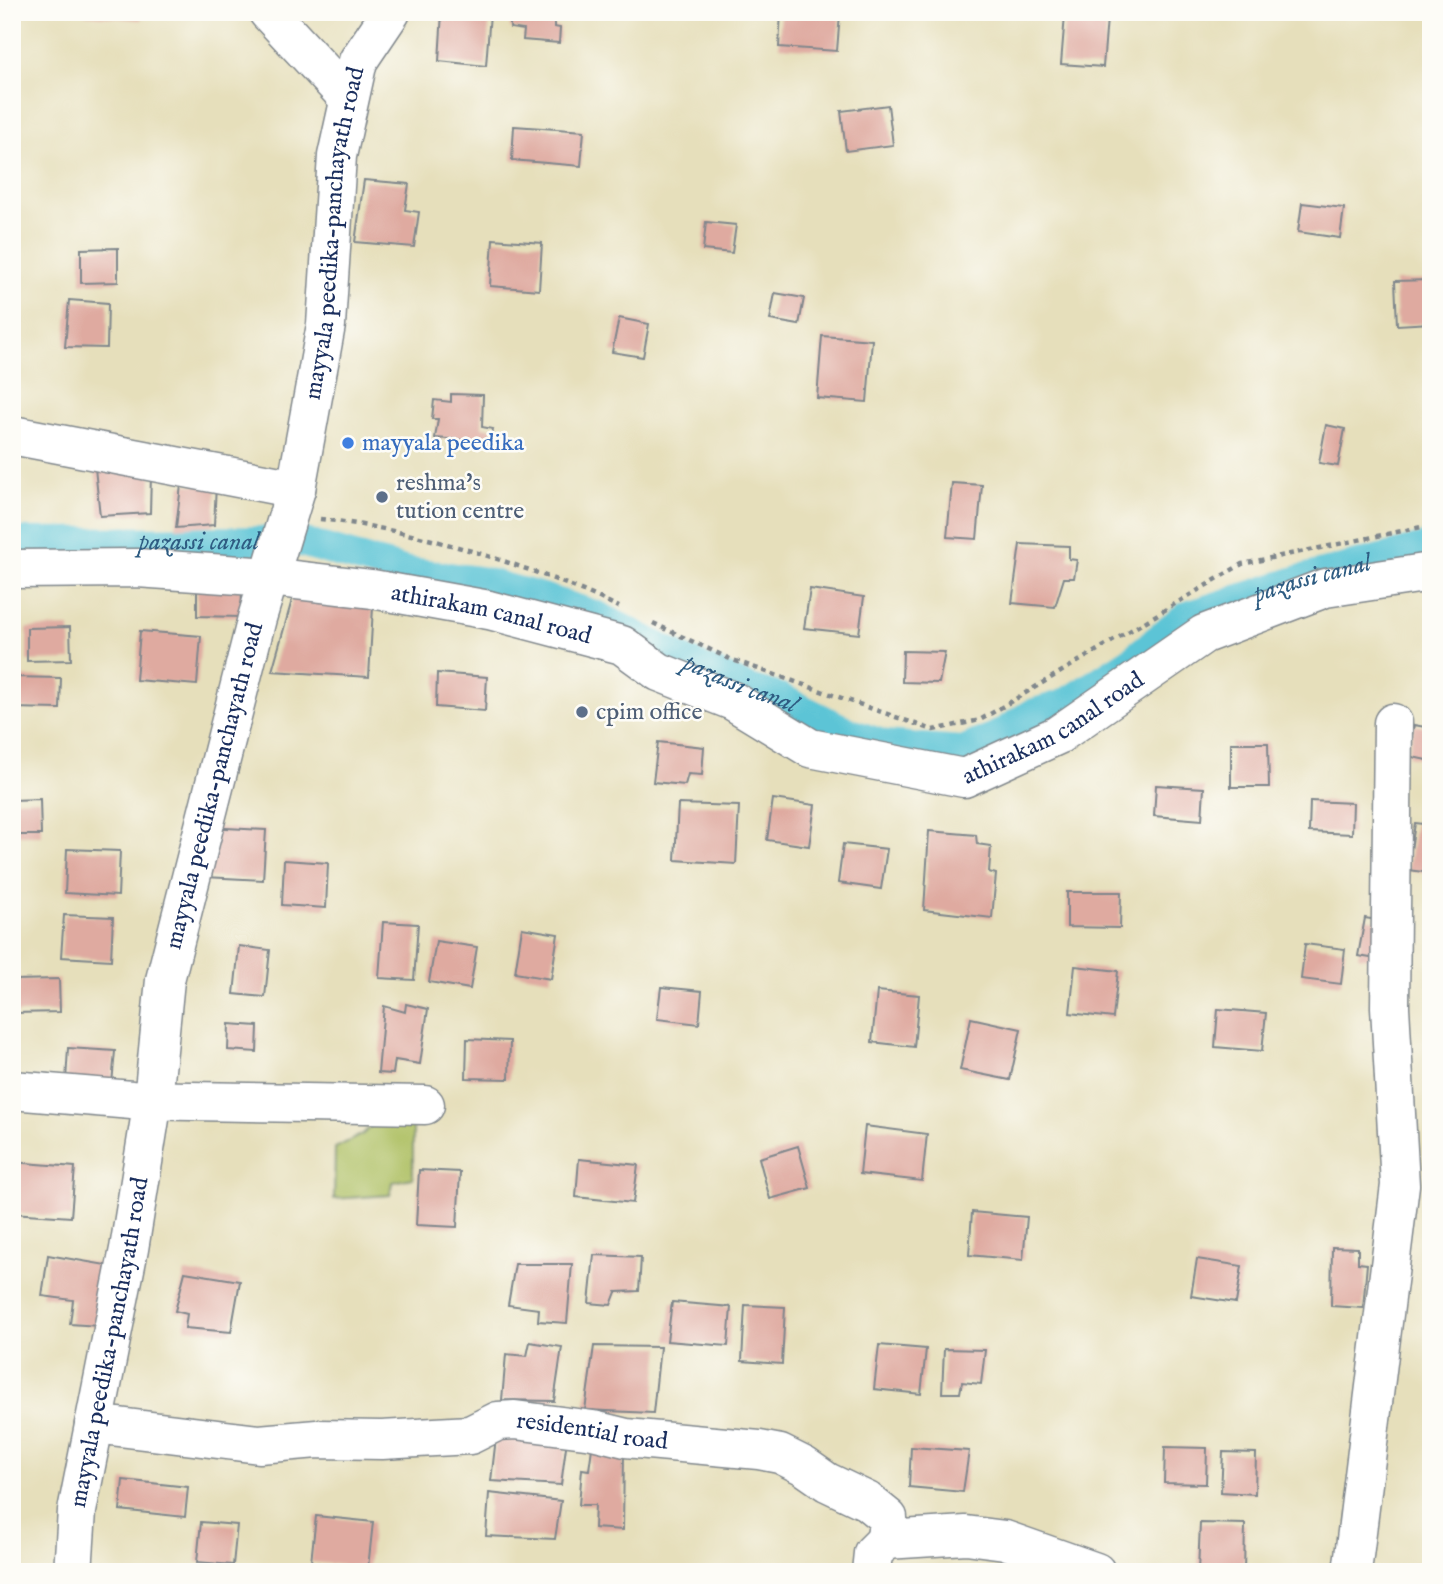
<svg xmlns="http://www.w3.org/2000/svg" width="1443" height="1584" viewBox="0 0 1443 1584" font-family="'IM FELL English',serif">
  <rect width="100%" height="100%" fill="#fdfcf7"/>
  <filter id="ink" filterUnits="userSpaceOnUse"><feTurbulence type="fractalNoise" baseFrequency=".0143" numOctaves="2"/><feDisplacementMap in="SourceGraphic" scale="14" xChannelSelector="R" yChannelSelector="G"/><feConvolveMatrix kernelMatrix="1 2 1 2 8 2 1 2 1" color-interpolation-filters="sRGB"/></filter>
  <filter id="wash" filterUnits="userSpaceOnUse"><feTurbulence type="fractalNoise" baseFrequency=".00686" numOctaves="4" result="noise"/><feDisplacementMap in="SourceGraphic" scale="28" xChannelSelector="R" yChannelSelector="G"/><feGaussianBlur stdDeviation="1.57" result="paint"/><feColorMatrix in="noise" values="0 0 0 0 0 0 0 0 0 0 0 0 0 0 0 0 0 1.4 0 .05"/><feComposite in="paint" operator="in"/></filter>
  <g filter="url(#wash)">
    <rect width="100%" height="100%" fill="#e6dfbb"/>
    <!-- green -->
    <path fill="#aec064" stroke="#647861" stroke-width="2" d="M 390,1106 L 413,1116 L 413,1178 L 392,1182 L 390,1195 L 334,1199 L 335,1148 L 363,1134 Z"/>
    <g fill="none" stroke-linecap="round" stroke-linejoin="round">
      <!-- canal -->
      <path stroke="#5bc4d6" stroke-width="30" id="s1" d="M 12,542 L 298,541 L 404,571 L 480,581 L 543,598 L 598,616 L 686,661 L 749,689 L 780,698 L 850,733 L 885,745 L 962,751 L 999,735 L 1031,714 L 1064,704 L 1131,661 L 1187,616 L 1299,580 L 1431,546"/>
    </g>
    <g id="blocks">
      <!-- building -->
      <path fill="#dfaaa0" d="M 85,12 L 142,12 L 141,20 L 85,15 Z
        M 442,12 L 490,13 L 486,66 L 439,61 Z
        M 499,12 L 554,12 L 554,27 L 560,28 L 559,43 L 523,40 L 524,30 L 510,28 L 510,19 L 499,17 Z
        M 781,12 L 840,14 L 837,51 L 779,47 Z
        M 1065,15 L 1107,18 L 1103,67 L 1061,64 Z
        M 888,105 L 893,145 L 846,151 L 841,111 Z
        M 514,126 L 584,131 L 581,166 L 512,160 Z
        M 364,180 L 409,184 L 405,210 L 419,212 L 414,247 L 355,242 Z
        M 1302,203 L 1344,208 L 1340,238 L 1298,232 Z
        M 706,222 L 736,225 L 732,253 L 703,250 Z
        M 493,239 L 542,243 L 539,290 L 490,286 Z
        M 118,248 L 118,282 L 81,283 L 81,249 Z
        M 1430,280 L 1431,323 L 1397,325 L 1395,281 Z
        M 775,293 L 804,298 L 799,325 L 770,320 Z
        M 69,300 L 108,303 L 107,348 L 65,347 Z
        M 619,318 L 649,324 L 643,357 L 612,352 Z
        M 822,336 L 872,340 L 867,402 L 817,398 Z
        M 451,394 L 483,395 L 482,427 L 493,429 L 489,442 L 435,438 L 438,419 L 432,419 L 434,400 L 451,402 Z
        M 1326,425 L 1345,429 L 1338,466 L 1319,463 Z
        M 95,468 L 151,475 L 150,513 L 100,516 Z
        M 952,483 L 982,485 L 977,539 L 947,537 Z
        M 181,485 L 216,485 L 214,525 L 176,528 Z
        M 1020,544 L 1069,546 L 1069,559 L 1077,560 L 1074,578 L 1064,578 L 1055,607 L 1012,603 Z
        M 197,588 L 242,589 L 241,617 L 197,616 Z
        M 810,589 L 864,597 L 859,634 L 804,628 Z
        M 294,593 L 373,607 L 369,677 L 272,671 Z
        M 70,627 L 71,660 L 27,661 L 27,628 Z
        M 140,631 L 201,636 L 197,685 L 136,680 Z
        M 903,651 L 945,652 L 939,683 L 902,682 Z
        M 437,673 L 487,677 L 485,711 L 436,707 Z
        M 12,677 L 61,678 L 60,709 L 12,708 Z
        M 1414,725 L 1431,728 L 1431,761 L 1408,756 Z
        M 658,742 L 704,747 L 702,775 L 688,774 L 685,785 L 653,782 Z
        M 1231,743 L 1268,743 L 1269,787 L 1231,787 Z
        M 1156,785 L 1204,788 L 1202,820 L 1154,816 Z
        M 40,799 L 41,835 L 12,835 L 12,800 Z
        M 773,799 L 815,805 L 809,846 L 767,840 Z
        M 1310,801 L 1353,803 L 1352,834 L 1309,832 Z
        M 678,804 L 739,806 L 736,864 L 675,860 Z
        M 1415,823 L 1431,825 L 1431,873 L 1408,870 Z
        M 207,827 L 266,830 L 263,880 L 205,877 Z
        M 929,831 L 976,835 L 977,844 L 991,846 L 989,872 L 996,874 L 992,918 L 924,910 Z
        M 843,844 L 887,849 L 881,889 L 838,883 Z
        M 67,849 L 120,851 L 118,896 L 65,893 Z
        M 284,860 L 328,863 L 326,908 L 282,905 Z
        M 1067,892 L 1121,892 L 1120,928 L 1067,927 Z
        M 64,915 L 113,917 L 111,960 L 61,957 Z
        M 1365,918 L 1383,921 L 1377,959 L 1358,956 Z
        M 383,922 L 418,924 L 414,980 L 379,978 Z
        M 522,928 L 558,934 L 551,979 L 515,973 Z
        M 436,941 L 477,947 L 470,989 L 429,982 Z
        M 1305,944 L 1345,949 L 1341,984 L 1301,979 Z
        M 239,946 L 270,950 L 265,997 L 234,994 Z
        M 1075,966 L 1118,971 L 1113,1018 L 1070,1013 Z
        M 59,979 L 60,1012 L 14,1013 L 14,980 Z
        M 661,987 L 702,991 L 699,1024 L 657,1019 Z
        M 877,991 L 919,995 L 914,1047 L 872,1042 Z
        M 406,1004 L 428,1009 L 420,1064 L 395,1060 L 393,1074 L 378,1073 L 384,1006 L 405,1012 Z
        M 1218,1009 L 1266,1013 L 1262,1051 L 1215,1047 Z
        M 971,1018 L 1021,1029 L 1010,1080 L 960,1070 Z
        M 229,1024 L 258,1026 L 257,1052 L 228,1050 Z
        M 467,1039 L 510,1041 L 509,1079 L 466,1078 Z
        M 68,1048 L 115,1051 L 112,1084 L 66,1081 Z
        M 865,1126 L 927,1134 L 922,1181 L 860,1174 Z
        M 798,1146 L 810,1188 L 770,1199 L 759,1158 Z
        M 579,1159 L 638,1165 L 633,1203 L 576,1197 Z
        M 12,1162 L 75,1167 L 71,1217 L 12,1213 Z
        M 419,1170 L 460,1172 L 457,1227 L 416,1225 Z
        M 972,1212 L 1027,1217 L 1023,1260 L 969,1255 Z
        M 1332,1247 L 1358,1248 L 1358,1263 L 1367,1264 L 1363,1308 L 1331,1306 Z
        M 48,1255 L 106,1265 L 99,1326 L 70,1324 L 73,1300 L 42,1296 Z
        M 594,1255 L 641,1257 L 639,1291 L 616,1292 L 611,1305 L 589,1303 Z
        M 1197,1259 L 1242,1266 L 1236,1303 L 1191,1296 Z
        M 515,1264 L 572,1264 L 567,1323 L 538,1321 L 539,1309 L 508,1305 Z
        M 185,1272 L 240,1281 L 231,1332 L 185,1328 L 187,1314 L 175,1311 Z
        M 672,1302 L 731,1307 L 728,1346 L 667,1341 Z
        M 745,1305 L 785,1307 L 782,1364 L 742,1361 Z
        M 530,1342 L 562,1347 L 554,1401 L 502,1400 L 506,1354 L 527,1356 Z
        M 879,1345 L 926,1349 L 921,1394 L 874,1389 Z
        M 594,1346 L 660,1347 L 653,1413 L 585,1410 Z
        M 944,1349 L 985,1350 L 981,1384 L 962,1382 L 960,1393 L 942,1393 Z
        M 497,1429 L 567,1439 L 561,1485 L 491,1481 Z
        M 911,1447 L 969,1451 L 963,1492 L 909,1487 Z
        M 1165,1447 L 1207,1448 L 1206,1484 L 1164,1483 Z
        M 592,1448 L 624,1451 L 623,1530 L 594,1528 L 595,1505 L 579,1505 L 582,1469 L 589,1470 Z
        M 1223,1452 L 1256,1453 L 1255,1494 L 1221,1492 Z
        M 123,1480 L 188,1487 L 185,1517 L 120,1510 Z
        M 489,1493 L 561,1501 L 555,1539 L 486,1536 Z
        M 316,1516 L 373,1522 L 368,1568 L 311,1562 Z
        M 201,1522 L 237,1525 L 233,1565 L 197,1562 Z
        M 1200,1523 L 1245,1524 L 1244,1572 L 1198,1572 Z"/>
    </g>
  </g>
  <g filter="url(#ink)">
    <use href="#blocks" fill-opacity="0" stroke="#80878c" stroke-width="2"/>
    <g fill="none" stroke-linecap="round" stroke-linejoin="round">
      <!-- minor casing -->
      <g stroke="#80878c" stroke-width="41">
        <g id="minor">
          <path d="M 268,12 L 349,99"/>
          <path d="M 12,435 L 296,489"/>
          <path id="s2" d="M 12,569 L 137,568 L 269,577 L 372,589 L 489,610 L 622,645 L 659,672 L 733,701 L 810,748 L 964,778 L 1058,735 L 1204,634 L 1325,588 L 1431,572"/>
          <path d="M 12,1090 L 132,1100 L 425,1105"/>
          <path id="s3" d="M 94,1424 L 259,1444 L 317,1439 L 382,1440 L 470,1435 L 498,1421 L 515,1420 L 593,1430 L 626,1438 L 759,1450 L 780,1454 L 804,1466 L 827,1482 L 867,1501 L 888,1518 L 886,1540"/>
          <path id="s4" d="M 73,1572 L 77,1511 L 129,1249 L 153,1100 L 165,980 L 257,618 L 296,489 L 326,325 L 337,156 L 358,61 L 391,12"/>
          <path d="M 871,1572 L 873,1553 L 886,1540 L 966,1535 L 1005,1540 L 1096,1572"/>
          <path d="M 1352,1572 L 1400,1185 L 1390,1007 L 1393,723"/>
        </g>
      </g>
      <!-- path -->
      <path stroke="#80878c" stroke-width="4.5" stroke-dasharray="5 5" stroke-linecap="butt" d="M 320,519 C 418,530 530,565 619,607
        M 653,623 L 730,659 L 933,730 L 980,720 L 1242,564 L 1431,525"/>
      <!-- minor -->
      <use href="#minor" stroke="#fff" stroke-width="38"/>
    </g>
  </g>
  <!-- markers -->
  <circle fill="#3f7fe0" stroke="#fdfcf7" stroke-width="2.5" cx="348" cy="443" r="7"/>
  <g fill="#5c6f8a" stroke="#fdfcf7" stroke-width="2.5">
    <circle cx="382" cy="497" r="7"/>
    <circle cx="582" cy="712" r="7"/>
  </g>
  <g text-anchor="middle" dominant-baseline="central" stroke-width="5" stroke-linejoin="round" paint-order="stroke">
    <!-- street labels -->
    <g font-size="24" fill="#1b2f5e" stroke="#fdfcf7">
      <text stroke="none"><textPath href="#s4" startOffset="1367">mayyala peedika-panchayath road</textPath></text>
      <text stroke="none"><textPath href="#s2" startOffset="483">athirakam canal road</textPath></text>
      <text stroke="none"><textPath href="#s2" startOffset="1092">athirakam canal road</textPath></text>
      <text stroke="none"><textPath href="#s4" startOffset="800">mayyala peedika-panchayath road</textPath></text>
      <text stroke="none"><textPath href="#s4" startOffset="233">mayyala peedika-panchayath road</textPath></text>
      <text stroke="none"><textPath href="#s3" startOffset="504">residential road</textPath></text>
    </g>
    <!-- shop labels -->
    <g font-size="24" fill="#366cbe" stroke="#fdfcf7" text-anchor="start">
      <text x="362" y="443">mayyala peedika</text>
    </g>
    <!-- service labels -->
    <g font-size="24" fill="#4e5e75" stroke="#fdfcf7" text-anchor="start">
      <text x="396" y="483">reshma's<tspan x="396" dy="28">tution centre</tspan></text>
      <text x="596" y="712">cpim office</text>
    </g>
    <!-- water labels -->
    <g font-size="26" font-style="italic" fill="#2e5c82" stroke="#fdfcf7">
      <text stroke="none"><textPath href="#s1" startOffset="187">pazassi canal</textPath></text>
      <text stroke="none"><textPath href="#s1" startOffset="1384">pazassi canal</textPath></text>
      <text stroke="none"><textPath href="#s1" startOffset="754">pazassi canal</textPath></text>
    </g>
  </g>
  <!-- margin -->
  <rect width="1443" height="1584" fill="none" stroke="#fdfcf7" stroke-width="42"/>
</svg>
